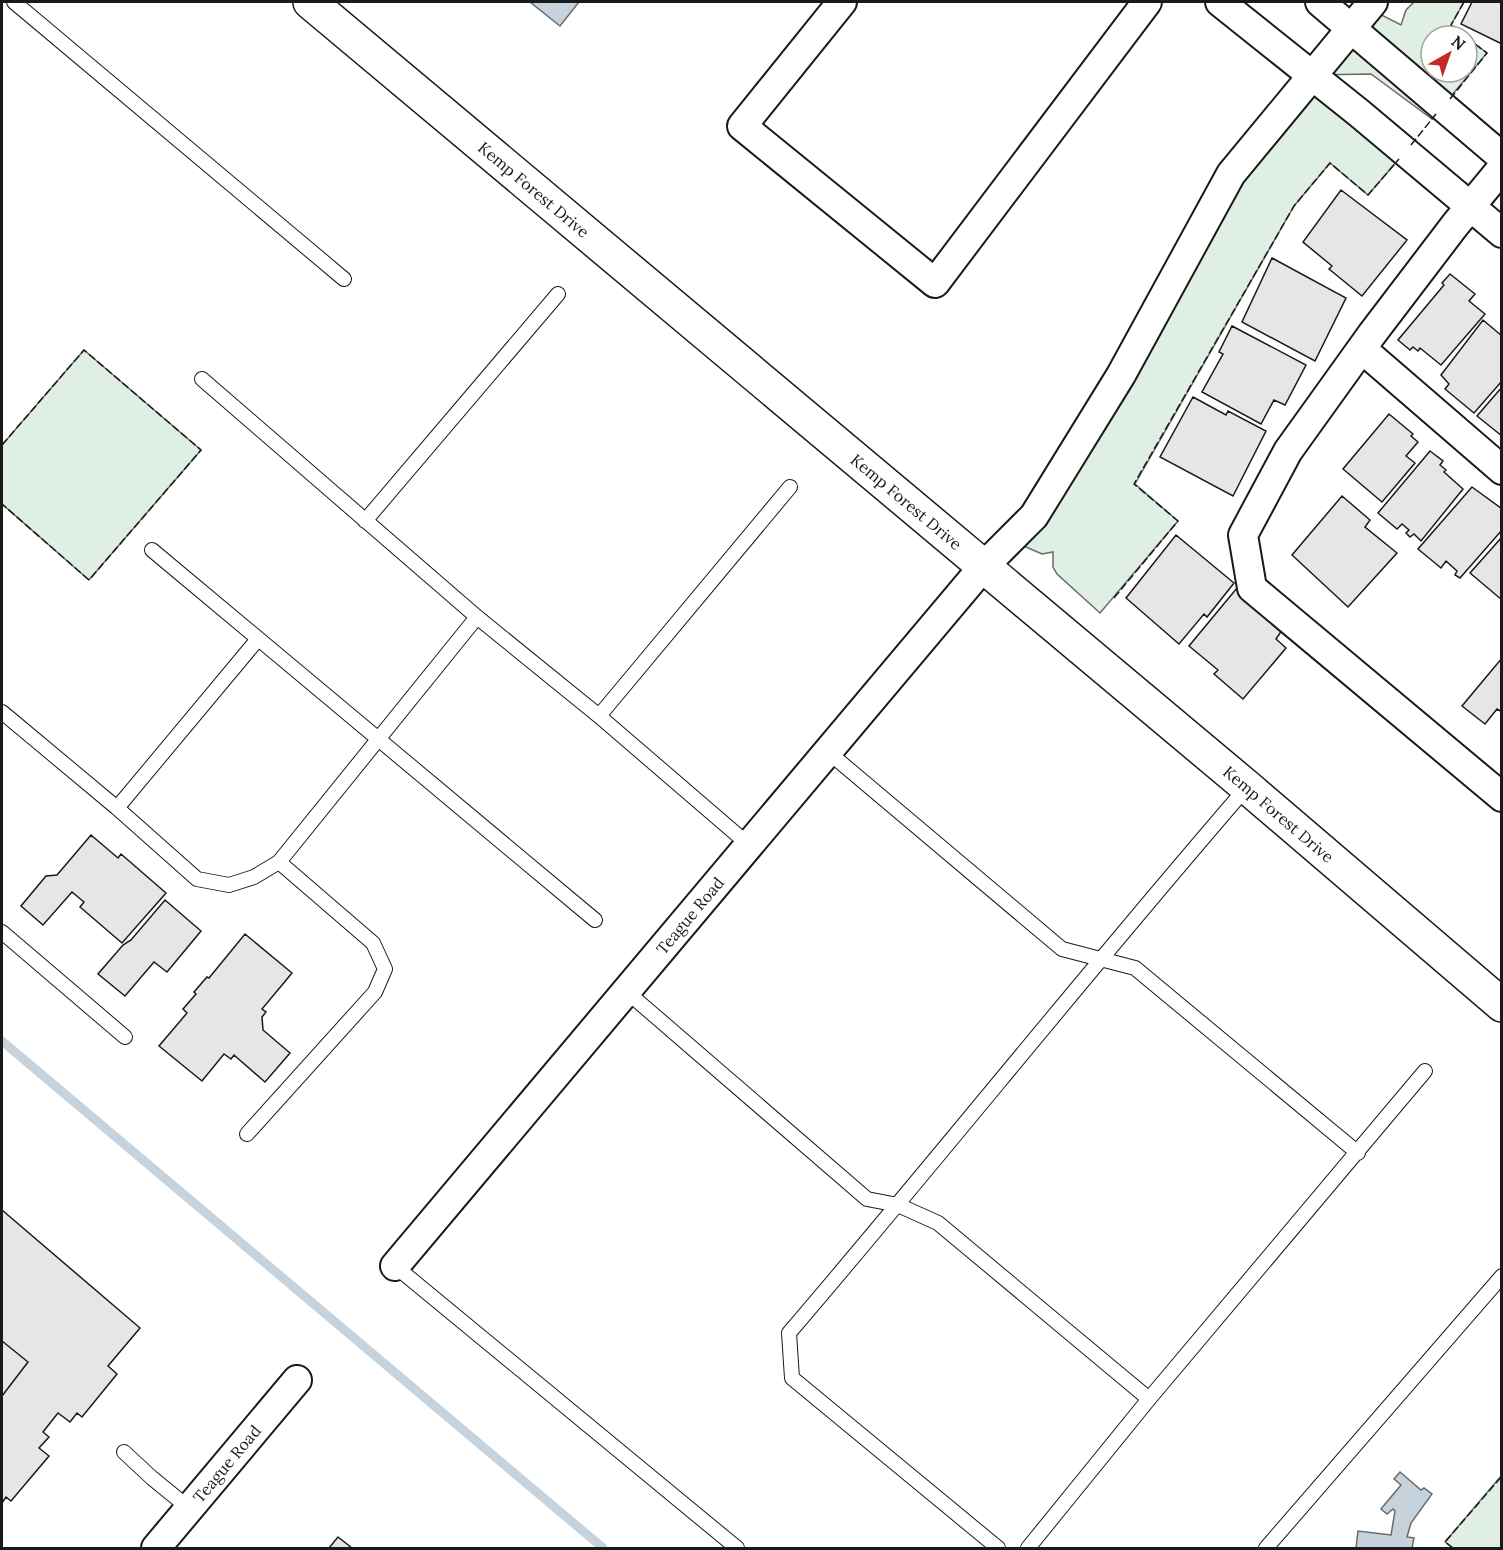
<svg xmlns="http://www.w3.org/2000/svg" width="1503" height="1550" viewBox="0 0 1503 1550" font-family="Lora,serif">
  <rect width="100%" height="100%" fill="#fff"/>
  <!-- green -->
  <path fill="#e0efe3" stroke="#6a6a6a" stroke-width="1.5" d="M 1414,2 L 1464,2 L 1451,25 L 1465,36 L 1431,36 L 1431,72 L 1467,72 L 1467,38 L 1487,53 L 1432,119 L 1371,74 L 1313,75 L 1405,152 L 1368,195 L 1330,163 L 1294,206 L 1135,484 L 1178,521 L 1100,613 L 1057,574 L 1053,567 L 1053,552 L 1042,554 L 1010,540 L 1231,174 L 1368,8 L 1401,25 L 1406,10 Z
    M 84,350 L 201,450 L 89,580 L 2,504 L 2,445 Z
    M 1501,1476 L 1501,1548 L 1453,1548 L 1445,1542 Z"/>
  <!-- water -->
  <path fill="#c6d2dc" stroke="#6a6a6a" stroke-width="1.5" d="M 530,2 L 579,2 L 560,26 Z
    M 1400,1472 L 1421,1490 L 1424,1488 L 1432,1494 L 1411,1523 L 1407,1537 L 1414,1538 L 1412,1548 L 1356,1548 L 1358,1531 L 1391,1535 L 1395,1511 L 1393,1509 L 1387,1514 L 1381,1509 L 1401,1485 L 1394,1479 Z"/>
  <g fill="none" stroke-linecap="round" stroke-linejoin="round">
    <!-- stream -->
    <path stroke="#c6d2dc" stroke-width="9" d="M 2,1041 L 603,1548"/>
  </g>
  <!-- building -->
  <path fill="#e6e6e6" stroke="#1a1a1a" stroke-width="1.5" d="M 1472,2 L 1502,2 L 1502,44 L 1461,24 Z
    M 1341,190 L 1407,240 L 1362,296 L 1329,269 L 1332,266 L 1303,242 Z
    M 1272,258 L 1346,298 L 1315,361 L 1242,322 Z
    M 1450,274 L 1475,294 L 1469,301 L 1485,314 L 1441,365 L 1420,348 L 1418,351 L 1413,347 L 1410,350 L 1398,340 L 1444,285 L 1442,283 Z
    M 1483,320 L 1502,336 L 1502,381 L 1474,413 L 1445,389 L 1449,384 L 1441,375 Z
    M 1232,326 L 1306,365 L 1285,405 L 1274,400 L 1261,424 L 1202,392 L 1223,354 L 1219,352 Z
    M 1502,387 L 1502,436 L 1477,416 Z
    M 1193,397 L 1226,415 L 1228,411 L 1266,431 L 1233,496 L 1160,457 Z
    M 1389,414 L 1413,434 L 1411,436 L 1418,442 L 1406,456 L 1415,463 L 1382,502 L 1343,469 Z
    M 1430,451 L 1443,461 L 1440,465 L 1446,470 L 1444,472 L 1463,489 L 1421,541 L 1414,534 L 1410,537 L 1406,533 L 1409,530 L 1402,524 L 1397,529 L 1378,513 Z
    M 1472,487 L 1502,509 L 1502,530 L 1460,578 L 1455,575 L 1457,571 L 1446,561 L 1441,568 L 1418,549 Z
    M 1342,496 L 1370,520 L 1365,527 L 1397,553 L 1348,607 L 1292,555 Z
    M 1176,535 L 1234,583 L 1207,617 L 1204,614 L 1179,644 L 1126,598 Z
    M 1502,537 L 1502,600 L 1470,573 Z
    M 1237,588 L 1285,626 L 1276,639 L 1286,648 L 1243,699 L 1214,674 L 1218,670 L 1189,646 Z
    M 1502,658 L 1502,712 L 1497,709 L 1485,724 L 1462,706 Z
    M 91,835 L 118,858 L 121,854 L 166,893 L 122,943 L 80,907 L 84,902 L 72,892 L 43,925 L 21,906 L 46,876 L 57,875 Z
    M 165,900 L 201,931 L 167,972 L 154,962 L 125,996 L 98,974 L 123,945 L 131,940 Z
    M 245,934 L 292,973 L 262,1009 L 266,1012 L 262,1017 L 263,1030 L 290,1053 L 265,1082 L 234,1055 L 231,1059 L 224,1054 L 202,1081 L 159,1046 L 187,1013 L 183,1009 L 196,994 L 194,992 L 207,977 L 209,978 Z
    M 2,1210 L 140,1328 L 108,1366 L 117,1374 L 82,1417 L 77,1413 L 70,1422 L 58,1413 L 43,1432 L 49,1437 L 39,1448 L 49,1456 L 11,1501 L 6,1497 L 2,1503 L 2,1396 L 28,1362 L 2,1341 Z
    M 2,1341 L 28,1362 L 2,1396 Z
    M 338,1537 L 352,1548 L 329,1548 Z"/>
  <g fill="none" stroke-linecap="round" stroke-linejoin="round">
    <!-- service casing -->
    <g stroke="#1a1a1a" stroke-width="16">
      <path id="service" d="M 14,2 L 344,279
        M 202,379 L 477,617 L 599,716 L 749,845
        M 365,521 L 558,294
        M 152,550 L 595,920
        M 258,639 L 117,808 L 197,879 L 229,885 L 254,877 L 279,862 L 477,617
        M 2,712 L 117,808
        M 599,716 L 790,487
        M 827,751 L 1062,949 L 1135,968 L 1358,1153
        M 2,932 L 125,1037
        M 626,991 L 867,1199 L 898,1205 L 938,1223 L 1149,1399
        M 247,1134 L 375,992 L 385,969 L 373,943 L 279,862
        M 395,1266 L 737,1548
        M 124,1452 L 152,1478 L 190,1509
        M 998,1548 L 792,1378 L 789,1333 C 943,1153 1091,967 1247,787
        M 1028,1548 L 1149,1399 L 1425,1071
        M 1266,1548 L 1502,1276"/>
    </g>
    <!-- minor casing -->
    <g stroke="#1a1a1a" stroke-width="32">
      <g id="minor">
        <path d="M 842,2 L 742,126 L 935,283 L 1147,2"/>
        <path d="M 1220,2 L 1359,113 L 1502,233"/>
        <path d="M 1320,2 L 1502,157"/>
        <path d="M 1502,168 L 1455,225 L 1372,334 L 1288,451 L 1243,535 L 1252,588 L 1502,797"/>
        <path d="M 1362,349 L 1502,470"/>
        <path id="s1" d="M 395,1266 L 983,567 L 1034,516 L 1121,375 L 1231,174 L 1373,2"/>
        <path id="s2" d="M 156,1548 L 297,1380"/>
      </g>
    </g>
    <!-- tertiary casing -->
    <g stroke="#1a1a1a" stroke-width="36">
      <g id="tertiary">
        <path id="s3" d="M 310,2 L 1247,787 L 1502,1005"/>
      </g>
    </g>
    <!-- service -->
    <use href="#service" stroke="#fff" stroke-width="14"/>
    <!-- minor -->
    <use href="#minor" stroke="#fff" stroke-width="28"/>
    <!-- tertiary -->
    <use href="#tertiary" stroke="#fff" stroke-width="33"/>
    <!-- fence -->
    <path stroke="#1a1a1a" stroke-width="1.5" stroke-dasharray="8 3" stroke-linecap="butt" d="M 1464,2 L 1451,25 L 1465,36
      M 1450,99 L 1487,53 L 1467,38
      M 1411,145 L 1436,114
      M 2,445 L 84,350 L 201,450 L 89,580 L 2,504
      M 1114,598 L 1178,521 L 1134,484 L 1294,206 L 1330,163 L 1368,195 L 1399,159
      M 1453,1548 L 1445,1542 L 1502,1476"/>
  </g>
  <g text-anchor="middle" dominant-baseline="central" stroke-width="4.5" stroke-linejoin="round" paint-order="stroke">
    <!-- street labels -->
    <g font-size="16" fill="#1a1a1a" stroke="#fff">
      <text stroke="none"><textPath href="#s3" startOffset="292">Kemp Forest Drive</textPath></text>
      <text stroke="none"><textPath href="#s3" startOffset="778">Kemp Forest Drive</textPath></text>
      <text stroke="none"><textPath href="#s3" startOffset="1264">Kemp Forest Drive</textPath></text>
      <text stroke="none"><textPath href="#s1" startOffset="458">Teague Road</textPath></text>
      <text stroke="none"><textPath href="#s2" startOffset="110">Teague Road</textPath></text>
    </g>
  </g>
  <!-- border -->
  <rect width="1503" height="1550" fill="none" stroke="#1a1a1a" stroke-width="6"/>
  <!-- north arrow -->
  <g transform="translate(1449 54) rotate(40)"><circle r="28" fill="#ffffff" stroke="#a3a3a3" stroke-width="1.5"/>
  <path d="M0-4.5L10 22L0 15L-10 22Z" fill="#c62828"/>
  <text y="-9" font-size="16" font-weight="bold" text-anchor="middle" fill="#1a1a1a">N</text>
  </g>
</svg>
